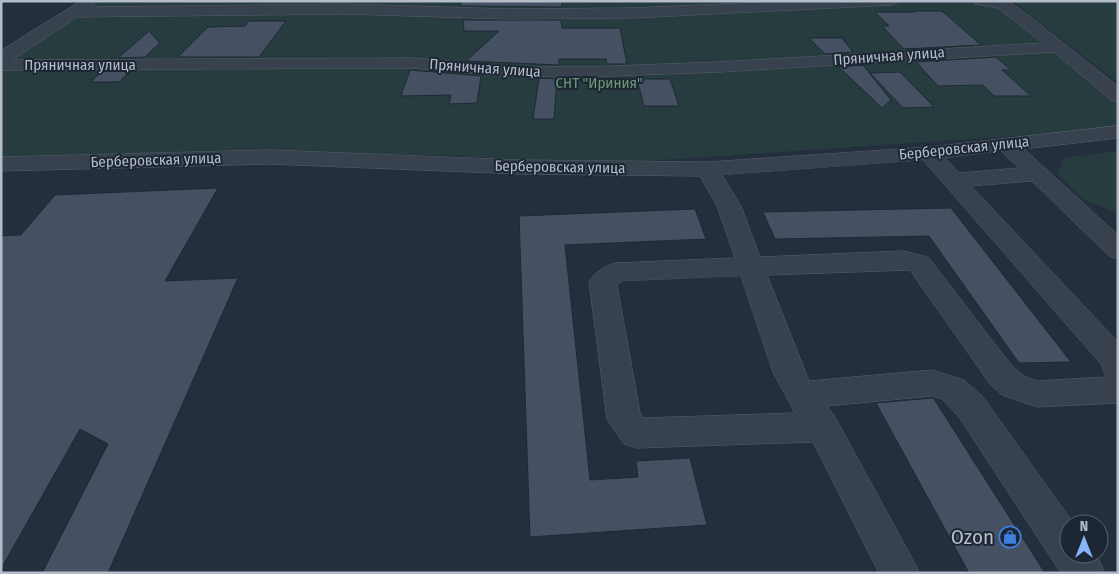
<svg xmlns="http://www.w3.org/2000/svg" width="1119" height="574" viewBox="0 0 1119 574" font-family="'Fira Sans Condensed',sans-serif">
  <rect width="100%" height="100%" fill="#242f3e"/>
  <!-- green -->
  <path fill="#263c3f" d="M 88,1 L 989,3 L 1010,11 L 1118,99 L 1118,129 L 587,165 L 450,155 L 238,153 L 1,161 L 1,57 Z
    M 1012,1 L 1118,1 L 1118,82 L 1117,82 Z
    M 1118,151 L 1118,214 L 1083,199 L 1058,175 L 1063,158 Z"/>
  <!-- building -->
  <path fill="#455162" stroke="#1f2835" d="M 460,1 L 562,1 L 562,7 L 461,6 Z
    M 913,11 L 942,11 L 981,45 L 904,49 L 882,26 L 889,26 L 875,12 L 915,12 Z
    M 463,20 L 561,20 L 562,28 L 620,28 L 627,64 L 607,64 L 606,59 L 559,59 L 559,65 L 466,61 L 499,31 L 464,31 Z
    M 249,21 L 286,21 L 259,57 L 178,57 L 208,27 L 245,26 Z
    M 149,31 L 160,43 L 145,57 L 118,58 Z
    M 809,38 L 842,38 L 853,52 L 825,54 Z
    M 996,57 L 1011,70 L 1002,70 L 1031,96 L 994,96 L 983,85 L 938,86 L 916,62 Z
    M 863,65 L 891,100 L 882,108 L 839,67 Z
    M 410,70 L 481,76 L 477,103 L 449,104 L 451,95 L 401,96 Z
    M 102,71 L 130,71 L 119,82 L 91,82 Z
    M 900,72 L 934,107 L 903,108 L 870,73 Z
    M 539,78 L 557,79 L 554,119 L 533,119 Z
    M 637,79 L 670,79 L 679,106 L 644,106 Z
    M 218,188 L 165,281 L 238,278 L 108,573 L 42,573 L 108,444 L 80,429 L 1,569 L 1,236 L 21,235 L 55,195 Z
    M 951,208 L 1071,362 L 1019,363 L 929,236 L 775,239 L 763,212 Z
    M 695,209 L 706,239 L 565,245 L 590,480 L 638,477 L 636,461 L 690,458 L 707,525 L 530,537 L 519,216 Z
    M 932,398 L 934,399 L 1045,573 L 969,573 L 876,403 Z"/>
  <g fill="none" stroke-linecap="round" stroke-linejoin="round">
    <!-- minor casing -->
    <g stroke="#565f6c" stroke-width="1">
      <path id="minor" d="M 81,1 L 94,1 L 95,3 L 92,7 L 346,4 L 507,9 L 632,8 L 790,1 L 900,1 L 893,5 L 632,18 L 507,19 L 346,14 L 77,17 L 12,60 L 412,58 L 501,66 L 583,67 L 720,62 L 1043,43 L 998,8 L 975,4 L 973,1 L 1008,1 L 1023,11 L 1118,86 L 1118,102 L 1111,100 L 1054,52 L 720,72 L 583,77 L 501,76 L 412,68 L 1,70 L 1,51 Z
        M 1118,126 L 1118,138 L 1024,149 L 1118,235 L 1118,259 L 1109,256 L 1032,181 L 971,186 L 1118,342 L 1118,403 L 1037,407 L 1002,395 L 990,384 L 910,270 L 767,275 L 809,381 L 932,370 L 964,380 L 983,397 L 1074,524 L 1069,524 L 1069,554 L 1096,554 L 1105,573 L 1061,573 L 959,417 L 942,399 L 932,396 L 827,406 L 835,417 L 920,573 L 879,573 L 813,442 L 636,448 L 624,444 L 607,419 L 589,282 C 595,272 605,266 616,263 L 735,258 L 717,206 L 700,176 L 520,174 L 270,164 L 1,171 L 1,157 L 270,150 L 520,160 L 708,162 L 929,147 ZM 1001,151 L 1019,168 L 959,173 L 945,158 ZM 923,160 L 1101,364 L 1106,377 L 1037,381 L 1024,376 L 1012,366 L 928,257 L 903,251 L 760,257 L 741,206 L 722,175 ZM 741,276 L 773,372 L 795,413 L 644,418 L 640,413 L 617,285 L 622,281 Z"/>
    </g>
    <!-- minor -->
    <use href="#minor" fill="#38414e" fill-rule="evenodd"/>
  </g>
  <!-- icons -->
  <defs>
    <g id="shop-ring" transform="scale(1.125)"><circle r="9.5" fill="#1d2633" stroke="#3f7fe0" stroke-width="1.5"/><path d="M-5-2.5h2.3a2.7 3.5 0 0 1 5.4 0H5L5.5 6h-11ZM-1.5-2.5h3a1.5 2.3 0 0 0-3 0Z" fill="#3f7fe0"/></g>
  </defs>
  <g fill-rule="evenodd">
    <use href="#shop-ring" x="1010" y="537"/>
  </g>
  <g text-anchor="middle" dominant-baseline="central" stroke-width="4" stroke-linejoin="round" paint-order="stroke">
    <!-- far-street labels -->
    <g font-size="15" fill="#b4bcc9" stroke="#1d2633">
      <text transform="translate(889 56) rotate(-4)">Пряничная улица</text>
      <text x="80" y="65">Пряничная улица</text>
      <text transform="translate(485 68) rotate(4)">Пряничная улица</text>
      <text transform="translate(964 148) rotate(-6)">Берберовская улица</text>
      <text transform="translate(156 160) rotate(-2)">Берберовская улица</text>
      <text transform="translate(560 167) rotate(1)">Берберовская улица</text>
    </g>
    <!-- far-park labels -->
    <g font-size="15" fill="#6b9a76" stroke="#1d2633">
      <text x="599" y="83">СНТ "Ириния"</text>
    </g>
    <!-- near-poi labels -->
    <g font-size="21" fill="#b4bcc9" stroke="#1d2633" text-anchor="end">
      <text x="994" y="537">Ozon</text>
    </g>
  </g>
  <!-- border -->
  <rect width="1119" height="574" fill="none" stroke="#b4bcc9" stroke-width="5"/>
  <!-- north arrow -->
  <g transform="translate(1084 539)"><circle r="24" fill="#1d2633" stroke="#59626f"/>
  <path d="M0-4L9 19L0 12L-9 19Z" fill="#8ab4f8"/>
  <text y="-8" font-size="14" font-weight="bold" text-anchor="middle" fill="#b4bcc9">N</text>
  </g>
</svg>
